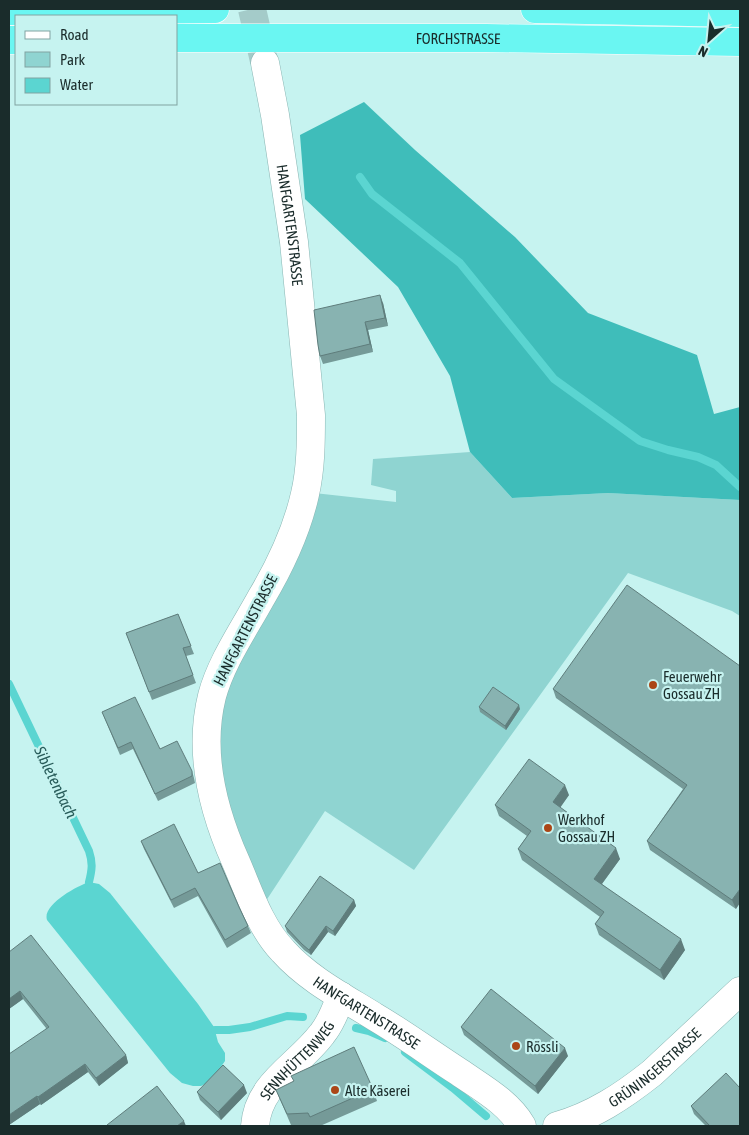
<svg xmlns="http://www.w3.org/2000/svg" width="749" height="1135" viewBox="0 0 749 1135" font-family="'Asap Condensed',sans-serif">
  <rect width="100%" height="100%" fill="#c6f3f0"/>
  <!-- green -->
  <path fill="#8fd4d1" d="M 470,452 L 512,498 L 608,493 L 740,500 L 740,616 L 732,611 L 628,573 L 414,870 L 325,811 L 258,913 L 206,746 L 305,492 L 396,502 L 396,491 L 371,485 L 373,459 Z"/>
  <!-- forest -->
  <path fill="#3fbdba" d="M 364,102 L 415,150 L 515,237 L 588,313 L 697,355 L 714,414 L 740,407 L 740,500 L 608,493 L 512,498 L 470,452 L 450,376 L 398,287 L 305,199 L 300,135 Z"/>
  <!-- water -->
  <path fill="#5bd5d1" d="M 89,882 L 99,884 L 110,893 L 198,1004 L 214,1027 L 218,1042 L 225,1053 L 225,1061 L 218,1071 L 205,1084 L 201,1086 L 193,1086 L 182,1083 L 170,1073 L 47,920 C 42,905 77,886 89,882 Z"/>
  <g fill="none" stroke-linecap="round" stroke-linejoin="round">
    <!-- stream -->
    <path stroke="#5bd5d1" stroke-width="8" d="M 360,177 L 372,194 L 460,263 L 554,379 L 640,441 L 668,450 L 698,457 L 716,465 L 740,487
      M 9,684 L 89,851 C 93,863 92,870 89,882
      M 356,1028 L 369,1031 L 385,1038
      M 215,1030 L 229,1030 L 250,1027 L 287,1016 L 303,1017
      M 405,1052 L 453,1088 L 486,1116"/>
    <!-- minor-tunnel -->
    <path stroke="#a4cbc9" stroke-width="28" stroke-dasharray="28 14" stroke-linecap="butt" d="M 252,9 L 264,61"/>
    <!-- minor casing -->
    <g stroke="#8ab5b3" stroke-width="29">
      <g id="minor">
        <path id="s1" d="M 265,63 L 275,115 L 294,242 L 311,415 C 311,441 311,468 305,494 C 297,530 280,566 261,598 C 244,629 221,662 212,696 C 198,752 213,811 236,862 C 249,892 260,927 283,951 C 308,979 343,997 375,1017 C 404,1034 431,1054 459,1072 C 482,1088 508,1102 522,1126"/>
        <path id="s2" d="M 255,1126 C 258,1083 298,1066 322,1034 C 331,1023 336,1009 341,996"/>
      </g>
    </g>
    <!-- tertiary casing -->
    <g stroke="#8ab5b3" stroke-width="29">
      <g id="tertiary">
        <path id="s3" d="M 557,1126 C 593,1116 623,1096 652,1073 L 740,991"/>
      </g>
    </g>
    <!-- trunk casing -->
    <g stroke="#fff" stroke-width="29">
      <g id="trunk">
        <path d="M 535,9 L 740,13"/>
        <path d="M 9,11 L 215,9"/>
        <path id="s4" d="M 176,38 L 486,38 L 740,42"/>
        <path d="M 9,40 L 16,40"/>
      </g>
    </g>
    <!-- minor -->
    <use href="#minor" stroke="#fff" stroke-width="28"/>
    <!-- tertiary -->
    <use href="#tertiary" stroke="#fff" stroke-width="28"/>
    <!-- trunk -->
    <use href="#trunk" stroke="#6af6f2" stroke-width="28"/>
  </g>
  <!-- wall -->
  <path fill="#759a98" d="M 383,303 L 388,326 L 368,330 L 373,352 L 323,364 L 320,356 Z
    M 178,614 L 194,654 L 186,656 L 196,683 L 152,700 L 126,633 Z
    M 740,666 L 736,909 L 650,850 L 647,841 L 683,789 L 556,698 L 553,689 Z
    M 479,707 L 520,709 L 506,730 L 480,712 Z
    M 102,712 L 192,771 L 194,778 L 195,783 L 158,801 L 133,749 L 120,755 Z
    M 569,795 L 560,808 L 620,859 L 602,884 L 685,950 L 664,980 L 599,935 L 595,924 L 600,917 L 522,860 L 518,849 L 527,836 L 499,816 L 495,805 Z
    M 141,841 L 198,873 L 239,907 L 248,926 L 251,933 L 227,948 L 198,896 L 174,908 L 144,849 Z
    M 354,900 L 356,906 L 335,936 L 328,932 L 311,955 L 304,950 L 287,932 L 285,926 Z
    M 9,952 L 126,1055 L 128,1063 L 99,1086 L 88,1072 L 41,1105 L 40,1104 L 9,1125 L 46,1028 L 23,999 L 9,1009 Z
    M 461,1027 L 568,1056 L 538,1094 L 464,1035 Z
    M 373,1089 L 377,1101 L 320,1126 L 313,1126 L 312,1125 L 291,1125 L 276,1090 Z
    M 197,1092 L 247,1093 L 221,1120 L 200,1100 Z
    M 691,1106 L 740,1126 L 706,1126 L 694,1114 Z"/>
  <!-- shaded-wall -->
  <path fill="#5f7d7c" d="M 380,295 L 383,303 L 388,326 L 385,318 Z
    M 365,322 L 368,330 L 373,352 L 370,344 Z
    M 519,705 L 520,709 L 506,730 L 505,726 Z
    M 565,785 L 569,795 L 556,813 L 553,802 Z
    M 616,848 L 620,859 L 598,889 L 594,879 Z
    M 740,889 L 740,903 L 736,909 L 732,900 Z
    M 354,900 L 356,906 L 335,936 L 333,931 Z
    M 326,926 L 328,932 L 311,955 L 309,950 Z
    M 681,939 L 685,950 L 664,980 L 660,970 Z
    M 20,991 L 23,999 L 9,1009 L 9,999 Z
    M 565,1048 L 568,1056 L 538,1094 L 535,1086 Z
    M 126,1055 L 128,1063 L 99,1086 L 96,1078 Z
    M 85,1064 L 88,1072 L 41,1105 L 38,1097 Z
    M 244,1085 L 247,1093 L 221,1120 L 218,1112 Z
    M 37,1096 L 40,1104 L 9,1125 L 9,1115 Z
    M 184,1121 L 186,1126 L 177,1126 Z"/>
  <!-- building -->
  <path fill="#88b3b1" stroke="#5f7d7c" d="M 380,295 L 385,318 L 365,322 L 370,344 L 320,356 L 318,345 L 314,310 Z
    M 627,585 L 740,666 L 740,889 L 732,900 L 647,841 L 687,785 L 553,689 Z
    M 178,614 L 191,646 L 183,648 L 193,675 L 149,692 L 126,633 Z
    M 493,687 L 519,705 L 505,726 L 479,707 Z
    M 135,697 L 160,749 L 177,741 L 192,771 L 192,776 L 155,794 L 131,742 L 118,748 L 102,712 Z
    M 529,759 L 565,785 L 553,802 L 616,848 L 594,879 L 681,939 L 660,970 L 595,924 L 604,912 L 518,849 L 531,831 L 495,805 Z
    M 174,824 L 198,873 L 220,863 L 239,907 L 248,926 L 225,940 L 195,888 L 171,900 L 141,841 Z
    M 320,876 L 354,900 L 333,931 L 326,926 L 309,950 L 302,944 L 285,926 Z
    M 31,935 L 126,1055 L 96,1078 L 85,1064 L 38,1097 L 37,1096 L 9,1115 L 9,1054 L 49,1027 L 20,991 L 9,999 L 9,952 Z
    M 491,989 L 565,1048 L 535,1086 L 461,1027 Z
    M 354,1047 L 373,1089 L 310,1117 L 308,1113 L 287,1114 L 276,1090 L 294,1081 L 291,1076 Z
    M 223,1065 L 244,1085 L 218,1112 L 197,1092 Z
    M 726,1073 L 740,1088 L 740,1126 L 710,1126 L 691,1106 Z
    M 157,1086 L 184,1121 L 177,1126 L 108,1126 L 107,1125 Z"/>
  <!-- markers -->
  <g fill="#ab4617" stroke="#c6f3f0" stroke-width="2">
    <circle cx="653" cy="685" r="5"/>
    <circle cx="548" cy="828" r="5"/>
    <circle cx="516" cy="1046" r="5"/>
    <circle cx="335" cy="1090" r="5"/>
  </g>
  <g text-anchor="middle" dominant-baseline="central" stroke-width="4.5" stroke-linejoin="round" paint-order="stroke">
    <!-- street labels -->
    <g font-size="15" fill="#1a2c2b" stroke="#c6f3f0">
      <text stroke="none"><textPath href="#s4" startOffset="282">FORCHSTRASSE</textPath></text>
      <text stroke="none"><textPath href="#s1" startOffset="164">HANFGARTENSTRASSE</textPath></text>
      <text transform="translate(245 630) rotate(-63)">HANFGARTENSTRASSE</text>
      <text stroke="none"><textPath href="#s1" startOffset="1034">HANFGARTENSTRASSE</textPath></text>
      <text stroke="none"><textPath href="#s2" startOffset="80">SENNHÜTTENWEG</textPath></text>
      <text stroke="none"><textPath href="#s3" startOffset="115">GRÜNINGERSTRASSE</textPath></text>
    </g>
    <!-- poi labels -->
    <g font-size="15" fill="#1a2c2b" stroke="#c6f3f0" text-anchor="start">
      <text x="663" y="676">Feuerwehr<tspan x="663" dy="17">Gossau ZH</tspan></text>
      <text x="558" y="819">Werkhof<tspan x="558" dy="17">Gossau ZH</tspan></text>
      <text x="526" y="1046">Rössli</text>
      <text x="345" y="1090">Alte Käserei</text>
    </g>
    <!-- water labels -->
    <g font-size="16" font-style="italic" fill="#285c5a" stroke="#c6f3f0">
      <text transform="translate(56 782) rotate(64)">Sibletenbach</text>
    </g>
  </g>
  <!-- border -->
  <rect width="749" height="1135" fill="none" stroke="#1a2c2b" stroke-width="20"/>
  <!-- legend -->
  <rect x="15" y="15" width="162" height="90" fill="#c6f3f0" stroke="#81a3a1"/>
  <rect x="25" y="31" width="25" height="8" fill="#ffffff" stroke="#81a3a1"/>
  <text x="60" y="40" font-size="15" fill="#1a2c2b">Road</text>
  <rect x="25" y="52" width="25" height="15" fill="#8fd4d1" stroke="#81a3a1"/>
  <text x="60" y="65" font-size="15" fill="#1a2c2b">Park</text>
  <rect x="25" y="78" width="25" height="15" fill="#5bd5d1" stroke="#81a3a1"/>
  <text x="60" y="90" font-size="15" fill="#1a2c2b">Water</text>
  <!-- north arrow -->
  <g transform="translate(709 40) rotate(207)" stroke="#c6f3f0" stroke-width="4" paint-order="stroke">
  <path d="M0-4L9 19L0 12L-9 19Z" fill="#1a2c2b"/>
  <text y="-8" font-size="14" font-weight="bold" text-anchor="middle" fill="#1a2c2b">N</text>
  </g>
</svg>
